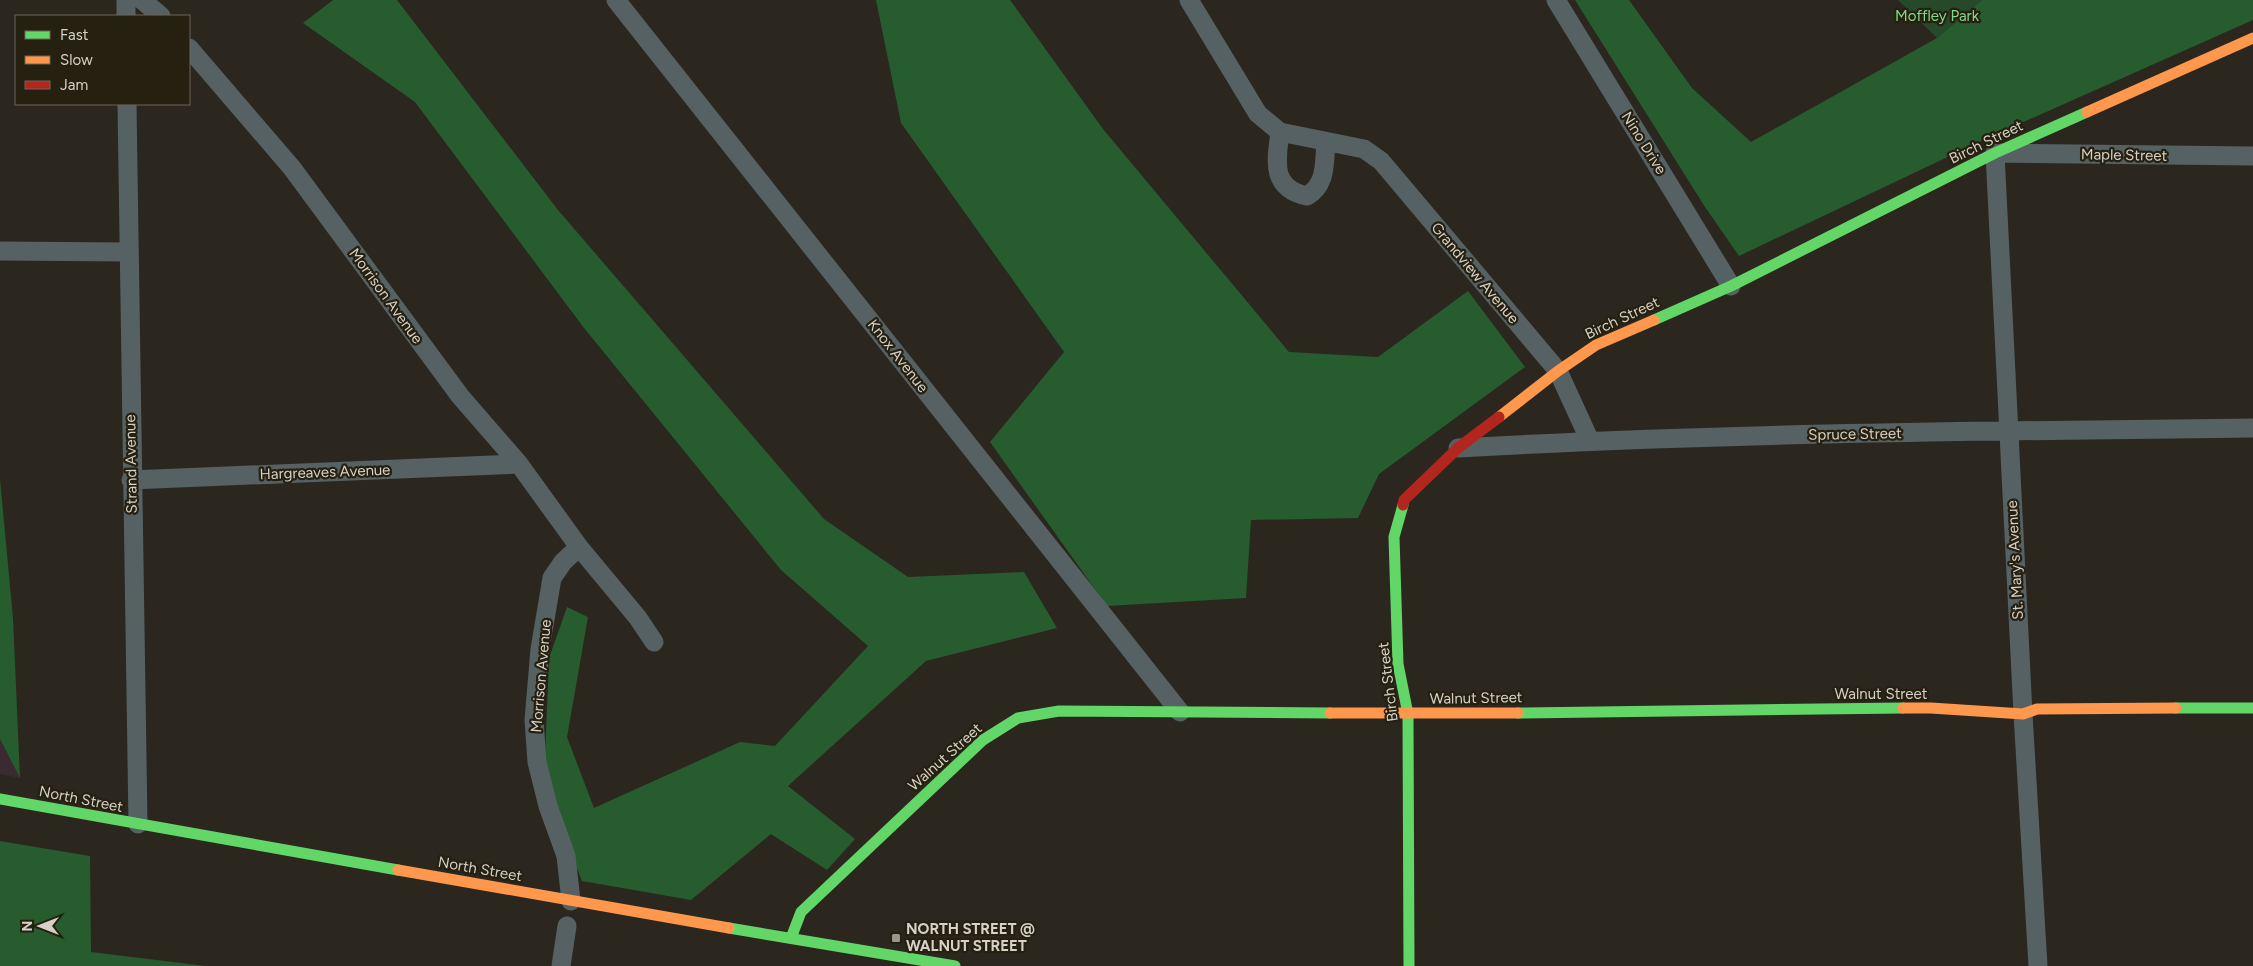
<svg xmlns="http://www.w3.org/2000/svg" width="2253" height="966" viewBox="0 0 2253 966" font-family="Figtree,sans-serif">
  <rect width="100%" height="100%" fill="#2b271e"/>
  <!-- education -->
  <path fill="#3b2b31" d="M 0,739 L 20,778 L 0,774 Z"/>
  <!-- green -->
  <path fill="#254929" d="M 1898,0 L 1982,0 L 1937,38 Z"/>
  <!-- forest -->
  <path fill="#265c2e" d="M 333,0 L 397,0 L 558,210 L 824,519 L 908,577 L 1024,572 L 1057,628 L 926,661 L 788,786 L 855,839 L 827,870 L 771,834 L 691,900 L 582,881 L 544,783 L 549,658 L 567,607 L 588,617 L 567,737 L 594,808 L 740,742 L 775,746 L 868,646 L 781,570 L 584,328 L 415,102 L 303,23 Z
    M 876,0 L 1010,0 L 1103,129 L 1289,352 L 1378,357 L 1468,291 L 1525,367 L 1379,474 L 1358,518 L 1251,520 L 1246,598 L 1107,606 L 990,442 L 1064,352 L 901,123 Z
    M 1575,0 L 1629,0 L 1692,88 L 1751,142 L 1937,38 L 1982,0 L 2253,0 L 2253,20 L 1994,135 L 1739,256 L 1705,207 Z
    M 0,479 L 13,618 L 20,778 L 0,739 Z
    M 0,841 L 90,856 L 91,952 L 206,966 L 0,966 Z"/>
  <g fill="none" stroke-linecap="round" stroke-linejoin="round">
    <!-- street -->
    <path stroke="#566164" stroke-width="19" d="M 126,0 L 126,16
      M 142,0 L 161,16
      M 616,0 L 1180,712
      M 1189,0 L 1258,114 L 1280,132 L 1364,149 L 1381,161 L 1558,371 L 1590,441
      M 1556,0 L 1731,286
      M 189,48 L 292,168 L 460,396 L 519,464 L 579,547 L 638,618 L 654,642
      M 127,104 L 138,824
      M 1280,132 C 1276,162 1271,188 1307,196 C 1327,184 1324,163 1326,142
      M 0,251 L 127,252
      M 1458,448 C 1723,433 1988,431 2253,428
      M 131,480 L 519,464
      M 571,901 L 566,856 L 548,806 L 537,762 L 534,720 L 540,649 L 552,578 L 563,562 L 579,547
      M 561,966 L 567,926
      M 2038,966 L 2023,714 L 1995,153 L 2253,156"/>
    <!-- fast -->
    <path stroke="#63d668" stroke-width="11" d="M 1654,320 L 1731,286 L 1995,153 L 2087,112
      M 1403,505 L 1394,537 L 1398,664 L 1408,714 L 1409,966
      M 2176,708 L 2253,708
      M 1518,713 L 1903,708
      M 0,799 L 398,870
      M 729,928 L 955,966
      M 791,938 L 801,912 L 983,740 L 1018,718 L 1059,711 L 1330,713"/>
    <!-- slow -->
    <path stroke="#ff974d" stroke-width="11" d="M 2087,112 L 2253,38
      M 1499,417 L 1558,371 L 1596,345 L 1654,320
      M 1903,708 L 1931,708 L 2023,714 L 2037,709 L 2176,708
      M 1330,713 L 1518,713
      M 398,870 L 729,928"/>
    <!-- jam -->
    <path stroke="#b3261e" stroke-width="11" d="M 1403,505 L 1404,500 L 1458,448 L 1499,417"/>
  </g>
  <!-- markers -->
  <rect fill="#9a968c" stroke="#262010" stroke-width="2" x="891" y="933" width="10" height="10" rx="2.5"/>
  <g text-anchor="middle" dominant-baseline="central" stroke-width="4.5" stroke-linejoin="round" paint-order="stroke">
    <!-- park labels -->
    <g font-size="15" fill="#82d78d" stroke="#262010">
      <text x="1937" y="16">Moffley Park</text>
    </g>
    <!-- street labels -->
    <g font-size="15" fill="#d5d1c7" stroke="#262010">
      <text transform="translate(1986 142) rotate(-26)">Birch Street</text>
      <text transform="translate(1644 143) rotate(58)">Nino Drive</text>
      <text transform="translate(2124 155) rotate(1)">Maple Street</text>
      <text transform="translate(1475 273) rotate(50)">Grandview Avenue</text>
      <text transform="translate(386 296) rotate(54)">Morrison Avenue</text>
      <text transform="translate(1622 318) rotate(-25)">Birch Street</text>
      <text transform="translate(898 356) rotate(52)">Knox Avenue</text>
      <text transform="translate(1855 434) rotate(-1)">Spruce Street</text>
      <text transform="translate(131 464) rotate(-91)">Strand Avenue</text>
      <text transform="translate(325 472) rotate(-2)">Hargreaves Avenue</text>
      <text transform="translate(2015 560) rotate(-93)">St. Mary's Avenue</text>
      <text transform="translate(541 676) rotate(-85)">Morrison Avenue</text>
      <text transform="translate(1388 682) rotate(-97)">Birch Street</text>
      <text x="1881" y="694">Walnut Street</text>
      <text transform="translate(1476 698) rotate(-1)">Walnut Street</text>
      <text transform="translate(945 757) rotate(-42)">Walnut Street</text>
      <text transform="translate(81 799) rotate(11)">North Street</text>
      <text transform="translate(480 869) rotate(10)">North Street</text>
    </g>
    <!-- poi labels -->
    <g font-size="15" font-weight="bold" fill="#d5d1c7" stroke="#262010" text-anchor="start">
      <text x="906" y="929">NORTH STREET @<tspan x="906" dy="17">WALNUT STREET</tspan></text>
    </g>
  </g>
  <!-- legend -->
  <rect x="15" y="15" width="175" height="90" fill="#262010" stroke="#6c6759"/>
  <rect x="25" y="31" width="25" height="8" fill="#63d668" stroke="#6c6759"/>
  <text x="60" y="40" font-size="15" fill="#d5d1c7">Fast</text>
  <rect x="25" y="56" width="25" height="8" fill="#ff974d" stroke="#6c6759"/>
  <text x="60" y="65" font-size="15" fill="#d5d1c7">Slow</text>
  <rect x="25" y="81" width="25" height="8" fill="#b3261e" stroke="#6c6759"/>
  <text x="60" y="90" font-size="15" fill="#d5d1c7">Jam</text>
  <!-- north arrow -->
  <g transform="translate(40 926) rotate(270)" stroke="#262010" stroke-width="4" paint-order="stroke">
  <path d="M0-4L9 19L0 12L-9 19Z" fill="#d5d1c7"/>
  <text y="-8" font-size="14" font-weight="bold" text-anchor="middle" fill="#d5d1c7">N</text>
  </g>
</svg>
